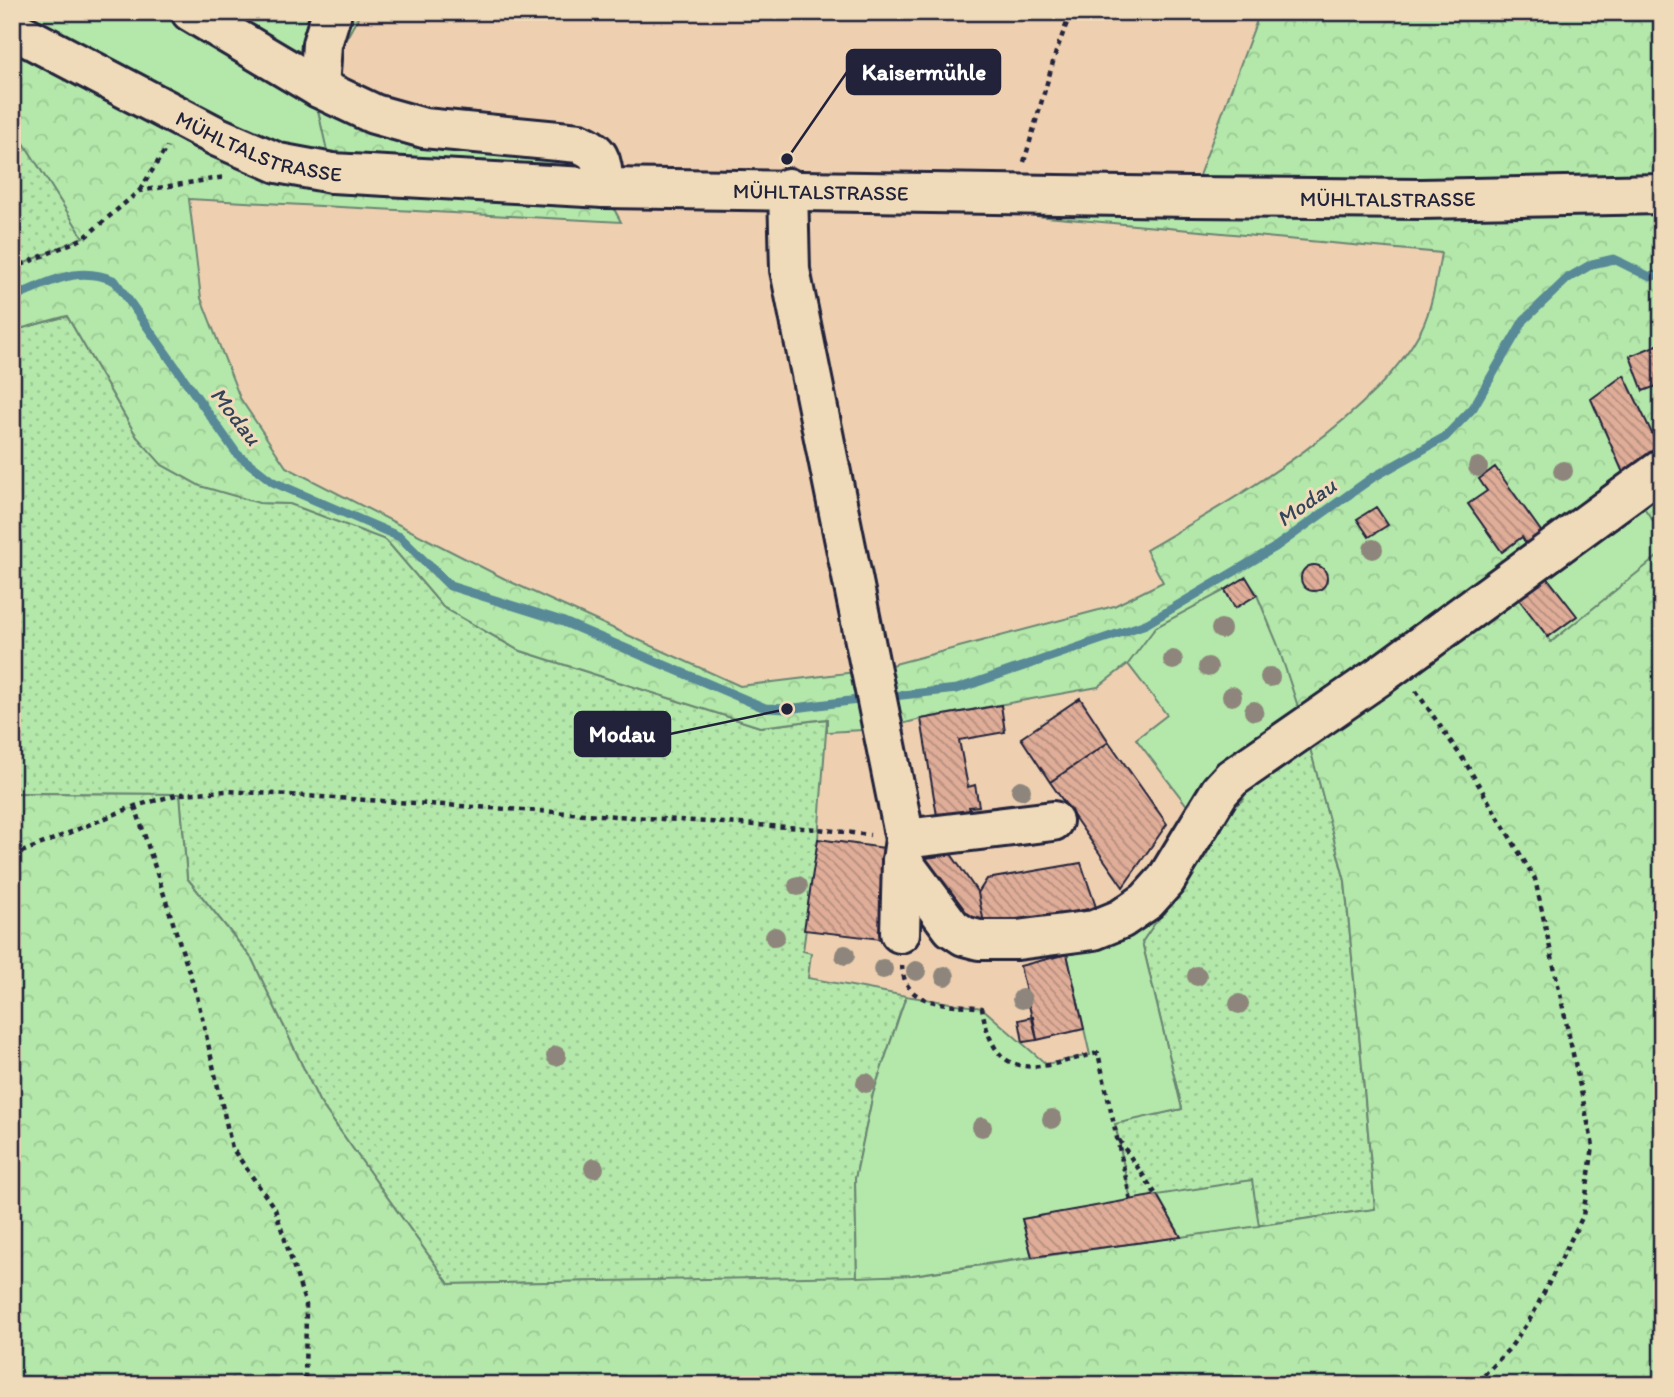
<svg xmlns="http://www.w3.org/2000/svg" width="1674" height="1397" viewBox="0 0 1674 1397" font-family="Itim,sans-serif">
  <defs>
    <pattern id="grass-dots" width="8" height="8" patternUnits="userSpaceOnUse" patternTransform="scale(1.75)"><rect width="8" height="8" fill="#b3e8aa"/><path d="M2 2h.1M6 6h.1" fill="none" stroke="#9ac793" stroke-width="1.8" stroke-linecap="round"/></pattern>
    <pattern id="forest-crowns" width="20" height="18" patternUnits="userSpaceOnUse" patternTransform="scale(1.75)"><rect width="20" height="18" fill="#b3e8aa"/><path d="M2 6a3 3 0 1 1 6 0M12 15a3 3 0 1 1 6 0" fill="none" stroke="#9ac793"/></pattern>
    <pattern id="building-back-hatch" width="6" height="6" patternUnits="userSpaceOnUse" patternTransform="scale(1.75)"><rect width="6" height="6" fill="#dfad98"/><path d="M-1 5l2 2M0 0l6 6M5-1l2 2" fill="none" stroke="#b48c7d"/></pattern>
  </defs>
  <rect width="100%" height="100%" fill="#eed0b1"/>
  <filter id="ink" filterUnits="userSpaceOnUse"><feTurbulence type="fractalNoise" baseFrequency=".0143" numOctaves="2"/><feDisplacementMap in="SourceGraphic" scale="14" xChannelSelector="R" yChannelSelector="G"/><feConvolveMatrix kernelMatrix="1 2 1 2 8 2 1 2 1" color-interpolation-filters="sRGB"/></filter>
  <g filter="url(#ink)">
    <!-- grass -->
    <path fill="url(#grass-dots)" stroke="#6a8572" stroke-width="2" d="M 12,124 L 84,238 L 12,269 Z
      M 67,316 L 137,437 L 259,503 L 290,504 L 386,540 L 443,607 L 518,650 L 760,727 L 827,719 L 818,839 L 803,951 L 811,953 L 808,978 L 906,996 L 873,1094 L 855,1179 L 857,1277 L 449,1284 L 319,1101 L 252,959 L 187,878 L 180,794 L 12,793 L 12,331 Z
      M 1305,728 L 1345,881 L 1375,1209 L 1032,1257 L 1022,1219 L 1131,1201 L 1115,1123 L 1182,1109 L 1142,942 L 1226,813 L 1244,799 L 1232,777 Z"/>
    <!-- forest -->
    <path fill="url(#forest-crowns)" stroke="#6a8572" stroke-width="2" d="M 332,12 L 361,12 L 319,88 L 579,143 L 621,222 L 189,199 L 201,298 L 240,398 L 286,467 L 511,582 L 740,686 L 872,670 L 1114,606 L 1163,582 L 1146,550 C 1234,499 1373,421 1421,330 C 1432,309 1437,276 1441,253 L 1036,216 L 1015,192 L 1191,197 L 1260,12 L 1662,12 L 1662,1385 L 12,1385 L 12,793 L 180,794 L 187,878 L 252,959 L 319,1101 L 449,1284 L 912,1275 L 1375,1209 L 1345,881 L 1305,729 L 1168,715 L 1128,664 L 1098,687 L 921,719 L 882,729 L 827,732 L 827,719 L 760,727 L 518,650 L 443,607 L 386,540 L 290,504 L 259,503 L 200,486 L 162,465 L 137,437 L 67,316 L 12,331 L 12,269 L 83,237 L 12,124 L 12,29 L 331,172 L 316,102 Z"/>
    <!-- garden -->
    <path fill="#b3e8aa" stroke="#6a8572" stroke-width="2" d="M 12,12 L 332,12 L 316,102 L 332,173 Z
      M 1632,490 L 1662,534 L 1662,553 L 1551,642 L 1548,637 L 1576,615 L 1542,571 Z
      M 1225,590 L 1235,608 L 1257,595 L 1277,643 L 1305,728 L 1195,816 L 1136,739 L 1167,715 L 1128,664 L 1156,627 Z
      M 1171,900 L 1142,942 L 1182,1109 L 1115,1124 L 1131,1201 L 1022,1219 L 1032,1257 L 912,1275 L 857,1277 L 855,1179 L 873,1094 L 906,996 L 982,1008 L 1046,1064 L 1090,1055 L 1064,941 Z
      M 1252,1180 L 1259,1226 L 1181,1237 L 1157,1195 Z"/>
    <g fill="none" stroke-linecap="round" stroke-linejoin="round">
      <!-- stream -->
      <path stroke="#598997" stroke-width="9" d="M 12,297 C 50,283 76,264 115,281 L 237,454 L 273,482 L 400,537 L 450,586 L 559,620 L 765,708 L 787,709 L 866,699
        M 884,697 L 957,689 L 1146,624 L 1274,548 L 1372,478 L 1445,437 L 1473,408 L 1524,320 L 1568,278 L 1592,264 L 1614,259 L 1650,277 L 1662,273"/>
    </g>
    <!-- building -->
    <path fill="url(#building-back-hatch)" stroke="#22223b" stroke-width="2" d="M 1662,343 L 1662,384 L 1643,391 L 1630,356 Z
      M 1624,375 L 1661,452 L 1627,482 L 1591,399 Z
      M 1495,467 L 1543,534 L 1527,545 L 1522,537 L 1502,552 L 1468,504 L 1487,491 L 1479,479 Z
      M 1662,481 L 1662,526 L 1648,485 Z
      M 1376,507 L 1388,525 L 1369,537 L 1357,519 Z
      M1301 578a13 13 0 1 1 26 0a13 13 0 1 1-26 0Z
      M 1542,571 L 1577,616 L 1548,637 L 1514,593 Z
      M 1246,577 L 1257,595 L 1235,608 L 1225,590 Z
      M 1080,698 L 1109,742 L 1050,782 L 1021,738 Z
      M 1001,705 L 1005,732 L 959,740 L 968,787 L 975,785 L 979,806 L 969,807 L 972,822 L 939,828 L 921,719 Z
      M 1109,742 L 1167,824 L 1123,887 L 1050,782 Z
      M 818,839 L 900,850 L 889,940 L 804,930 Z
      M 951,854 L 978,893 L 986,933 L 950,919 L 913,860 Z
      M 1081,863 L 1096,907 L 986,933 L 978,893 L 987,879 Z
      M 1067,954 L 1084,1029 L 1037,1040 L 1020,966 Z
      M 1033,1017 L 1037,1040 L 1023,1042 L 1019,1020 Z
      M 1157,1195 L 1181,1237 L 1032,1257 L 1022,1219 Z"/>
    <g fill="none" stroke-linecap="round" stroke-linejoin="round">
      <!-- minor casing -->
      <g stroke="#22223b" stroke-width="44">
        <g id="minor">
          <path d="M 191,12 L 319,88 L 374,114 L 424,128 L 579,143 C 604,153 601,163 604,188"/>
          <path id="s1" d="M 12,29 L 218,137 L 278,163 L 332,173 L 604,188 L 1191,197 L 1421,199 L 1662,194"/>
          <path d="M 319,88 L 322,44 L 332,12"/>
          <path d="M 788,188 L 790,270 L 905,839 L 902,861 L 952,928 L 964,936 L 979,940 L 1017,940 L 1094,930 L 1121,919 L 1147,901 L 1166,880 L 1220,791 L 1232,778 L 1378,677 L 1662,469"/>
          <path d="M 905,839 L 1053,821"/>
          <path d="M 900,933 L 902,861"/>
        </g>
      </g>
      <!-- path -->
      <path stroke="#22223b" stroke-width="4.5" stroke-dasharray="5 5" stroke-linecap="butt" d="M 1024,162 L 1056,52 L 1071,12
        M 140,190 L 167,147
        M 12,269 L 84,238 L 139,191 L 225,177
        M 1416,691 L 1465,762 L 1535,879 L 1593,1146 L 1583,1216 L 1532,1316 L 1510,1348 L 1474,1385
        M 135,806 L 197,996 L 232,1148 L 275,1209 L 306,1305 L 305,1385
        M 12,856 L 135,806 L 180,794 L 227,791 L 818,829 L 870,835
        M 902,965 C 904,1009 947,1002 982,1008 C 995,1087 1037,1068 1098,1053 L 1131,1201
        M 1119,1140 L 1155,1193"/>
      <!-- minor -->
      <use href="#minor" stroke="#efdbb9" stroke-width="38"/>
    </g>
    <!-- trees -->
    <g fill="#8e867c">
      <circle cx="1478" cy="467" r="10"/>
      <circle cx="1563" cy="471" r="10"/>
      <circle cx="1373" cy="549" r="10"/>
      <circle cx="1221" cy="629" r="10"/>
      <circle cx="1173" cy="660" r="10"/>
      <circle cx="1208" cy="667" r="10"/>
      <circle cx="1270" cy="677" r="10"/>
      <circle cx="1232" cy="696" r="10"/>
      <circle cx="1254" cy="711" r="10"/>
      <circle cx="595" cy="746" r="10"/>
      <circle cx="1021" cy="790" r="10"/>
      <circle cx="798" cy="886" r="10"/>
      <circle cx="775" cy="937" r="10"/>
      <circle cx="845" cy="955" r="10"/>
      <circle cx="883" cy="969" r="10"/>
      <circle cx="916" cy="971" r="10"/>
      <circle cx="945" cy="976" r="10"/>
      <circle cx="1197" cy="976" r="10"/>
      <circle cx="1022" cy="999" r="10"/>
      <circle cx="1239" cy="1004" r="10"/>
      <circle cx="556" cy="1056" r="10"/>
      <circle cx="866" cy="1083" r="10"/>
      <circle cx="1052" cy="1119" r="10"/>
      <circle cx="982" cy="1127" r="10"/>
      <circle cx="594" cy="1168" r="10"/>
    </g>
  </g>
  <g text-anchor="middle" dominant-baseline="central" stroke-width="6" stroke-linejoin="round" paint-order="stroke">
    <!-- street labels -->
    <g font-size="21" fill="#22223b" stroke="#efdbb9">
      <text stroke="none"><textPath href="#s1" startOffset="275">MÜHLTALSTRASSE</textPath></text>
      <text stroke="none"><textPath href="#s1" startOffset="842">MÜHLTALSTRASSE</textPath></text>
      <text stroke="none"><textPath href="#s1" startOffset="1409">MÜHLTALSTRASSE</textPath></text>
    </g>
    <!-- water labels -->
    <g font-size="23" font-style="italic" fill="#34445a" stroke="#efdbb9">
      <text transform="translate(236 416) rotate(52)">Modau</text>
      <text transform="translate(1306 502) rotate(-35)">Modau</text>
    </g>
  </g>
  <!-- callouts -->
  <path fill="none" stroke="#22223b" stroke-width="2.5" d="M787 159L847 72M787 709L670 734"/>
  <g fill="#22223b" stroke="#efdbb9" stroke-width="2.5">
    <circle cx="787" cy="159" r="7"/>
    <circle cx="787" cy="709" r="7"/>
  </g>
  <g fill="#22223b" stroke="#22223b" stroke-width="2.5">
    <rect x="847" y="50" width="153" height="44" rx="7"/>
    <rect x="575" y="712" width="95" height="44" rx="7"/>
  </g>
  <g font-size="23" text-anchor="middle" font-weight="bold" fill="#fff">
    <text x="924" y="80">Kaisermühle</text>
    <text x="622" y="742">Modau</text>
  </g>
  <!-- margin -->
  <rect width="1674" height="1397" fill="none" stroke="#efdbb9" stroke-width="42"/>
  <rect x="21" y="21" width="1632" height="1355" fill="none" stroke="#22223b" stroke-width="2.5" filter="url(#ink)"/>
</svg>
